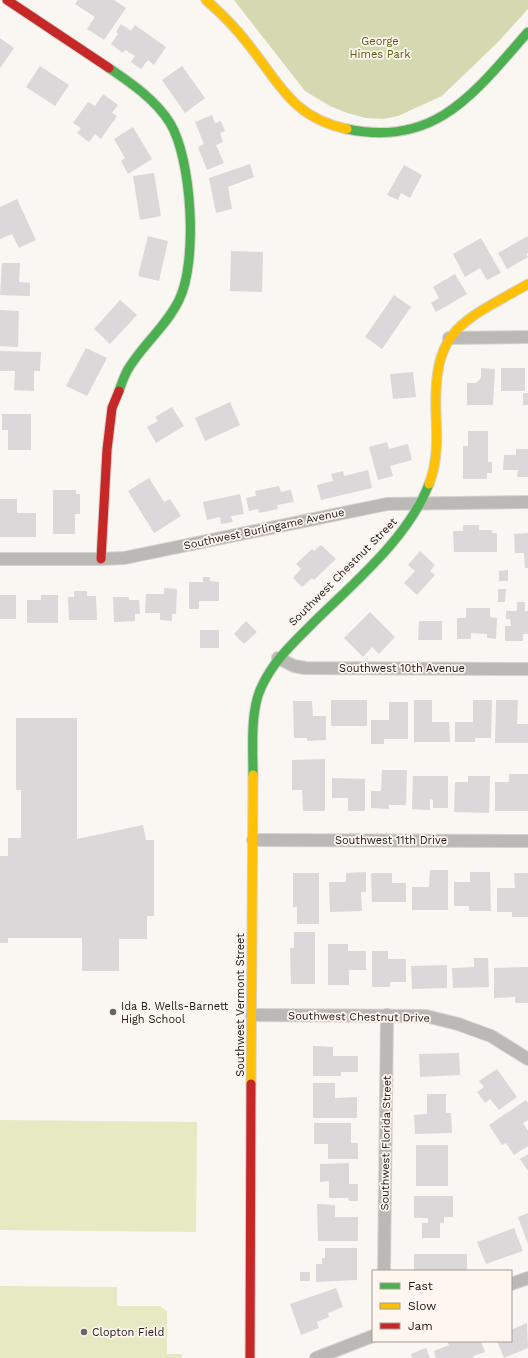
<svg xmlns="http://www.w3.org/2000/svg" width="528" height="1358" viewBox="0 0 528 1358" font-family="'Work Sans',sans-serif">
  <rect width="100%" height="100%" fill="#faf6f2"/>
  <!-- green -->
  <path fill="#e6eac2" d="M 0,1120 L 197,1122 L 196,1232 L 0,1230 Z
    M 0,1286 L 117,1287 L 117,1306 L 160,1306 L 167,1311 L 167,1354 L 182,1354 L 182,1358 L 0,1358 Z"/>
  <!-- forest -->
  <path fill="#d5d9b1" d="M 234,0 L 528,0 L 528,9 L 499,41 L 442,96 L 398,116 L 383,119 L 366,118 L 347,113 L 330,106 L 305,91 Z"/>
  <!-- building -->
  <path fill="#dad8d9" d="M 78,0 L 114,0 L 126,8 L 104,40 L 87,29 L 95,17 L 75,4 Z
    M 121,24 L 131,31 L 135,25 L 166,47 L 154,65 L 148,60 L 141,69 L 131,62 L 135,56 L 125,50 L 123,53 L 111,44 L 118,34 L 116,32 Z
    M 0,38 L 14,48 L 0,68 Z
    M 40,66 L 69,85 L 55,106 L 26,87 Z
    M 182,66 L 205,98 L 185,113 L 162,80 Z
    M 103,94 L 118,105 L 112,113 L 117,116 L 101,139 L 95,134 L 89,142 L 77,133 L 81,128 L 73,123 L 88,102 L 95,106 Z
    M 212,115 L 215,123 L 221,121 L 225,131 L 220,133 L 223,142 L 216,145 L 224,163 L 207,170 L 198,147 L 204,144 L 195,122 Z
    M 133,127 L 152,159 L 128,174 L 121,161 L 125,158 L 114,139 Z
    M 250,164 L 254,177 L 228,187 L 232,209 L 216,213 L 209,178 Z
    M 404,165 L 422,175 L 410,198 L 401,193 L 398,200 L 387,195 Z
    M 154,173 L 161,216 L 140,220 L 133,176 Z
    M 17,199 L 36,240 L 19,248 L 12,234 L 0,239 L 0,207 Z
    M 148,236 L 168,241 L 159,281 L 138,276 Z
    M 528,236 L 528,253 L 526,254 L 528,257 L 507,269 L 498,253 Z
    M 481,238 L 501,273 L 487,280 L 480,268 L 465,277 L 453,254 Z
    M 231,251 L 263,252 L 262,292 L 230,291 Z
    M 2,263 L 20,263 L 19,282 L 30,283 L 30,296 L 0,295 Z
    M 455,274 L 467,294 L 436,312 L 431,303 L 439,298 L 433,287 Z
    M 394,295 L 411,307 L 382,349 L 365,337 Z
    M 120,300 L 137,315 L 110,344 L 94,329 Z
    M 0,310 L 19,311 L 18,347 L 0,346 Z
    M 86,348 L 107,358 L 87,396 L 66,386 Z
    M 0,351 L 41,352 L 40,371 L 34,371 L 34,391 L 14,390 L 15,371 L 0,371 Z
    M 481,368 L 495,369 L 493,405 L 467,405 L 467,383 L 476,383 L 481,378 Z
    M 501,368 L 525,368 L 525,391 L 501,391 Z
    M 413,372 L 416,397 L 393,399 L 390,374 Z
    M 523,393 L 528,393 L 528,405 L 523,405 Z
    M 230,402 L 240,425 L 205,441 L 195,418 Z
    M 172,407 L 184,426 L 156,443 L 147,427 L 158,421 L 155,417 Z
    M 2,414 L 31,414 L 31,450 L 8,450 L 8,430 L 2,430 Z
    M 468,431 L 488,431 L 488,462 L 492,462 L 492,473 L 487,473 L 487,479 L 463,479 L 463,446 L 468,446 Z
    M 387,442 L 389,449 L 408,444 L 412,460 L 390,466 L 393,476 L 378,480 L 369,447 Z
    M 516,449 L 528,449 L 528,477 L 517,477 L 518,470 L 503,470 L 504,455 L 516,455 Z
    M 368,470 L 372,488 L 321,500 L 317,485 L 333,481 L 331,474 L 343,471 L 344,476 Z
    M 149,478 L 164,502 L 170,499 L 181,516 L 154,533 L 128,491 Z
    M 279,486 L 281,492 L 291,490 L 294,502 L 277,505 L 278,509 L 259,513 L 258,509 L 249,511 L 246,498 L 256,496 L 255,491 Z
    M 53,490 L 76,490 L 76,494 L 80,494 L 80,514 L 75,514 L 75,534 L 53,534 Z
    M 240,494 L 244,514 L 231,516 L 233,522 L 221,524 L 220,517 L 207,520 L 203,502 Z
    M 0,499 L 17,499 L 17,513 L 36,513 L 36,537 L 0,537 Z
    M 463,525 L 479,525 L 479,530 L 492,530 L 492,533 L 497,533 L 497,552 L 454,552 L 453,531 L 463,531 Z
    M 528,533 L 528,568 L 525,568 L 524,553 L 515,553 L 514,534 Z
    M 321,545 L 336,559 L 314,580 L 312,578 L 302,587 L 293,578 L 301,569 L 296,564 L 312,549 L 314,551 Z
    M 420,551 L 435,565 L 430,571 L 435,575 L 417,595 L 404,583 L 415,571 L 408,565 Z
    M 508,570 L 508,581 L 499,581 L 499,571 Z
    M 203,577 L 210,577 L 210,581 L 219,582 L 219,601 L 199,601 L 199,609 L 189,609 L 189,582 L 203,582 Z
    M 164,588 L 177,589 L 176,614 L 172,614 L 172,621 L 160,620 L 160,613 L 145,613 L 146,594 L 164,594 Z
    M 498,589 L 506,589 L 505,602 L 498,602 Z
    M 74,591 L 87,591 L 87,596 L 96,596 L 97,620 L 69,620 L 68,597 L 74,597 Z
    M 0,595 L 16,595 L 16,619 L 0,619 Z
    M 41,595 L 58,595 L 58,623 L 27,623 L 27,600 L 41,600 Z
    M 113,597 L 129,597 L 129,600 L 139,600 L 140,614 L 135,614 L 135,621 L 114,622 Z
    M 517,602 L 525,602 L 525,611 L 528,611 L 528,634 L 523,634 L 523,641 L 505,641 L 505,626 L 511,626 L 510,619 L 506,619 L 506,611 L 517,611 Z
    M 466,608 L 490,608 L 490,617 L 497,618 L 496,639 L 487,638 L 487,634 L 471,633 L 471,639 L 457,639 L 457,618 L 466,618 Z
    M 370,612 L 395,637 L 379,654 L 372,647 L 363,657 L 344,638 Z
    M 246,621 L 257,632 L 244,644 L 234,634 Z
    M 419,621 L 442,621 L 442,640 L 418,640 Z
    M 200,630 L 219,630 L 219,648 L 200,648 Z
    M 331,700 L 367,700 L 367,726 L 331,726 Z
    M 414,700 L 432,700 L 432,722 L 449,722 L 450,742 L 414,742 Z
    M 473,700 L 492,700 L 491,738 L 475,738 L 475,742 L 455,742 L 455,722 L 473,722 Z
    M 496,700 L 518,700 L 517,724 L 528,724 L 528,743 L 495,743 Z
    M 293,701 L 312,701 L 313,716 L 326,716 L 326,740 L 307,741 L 307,738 L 294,738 Z
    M 389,702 L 408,702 L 408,739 L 384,739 L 384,744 L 371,744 L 371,720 L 389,720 Z
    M 16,718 L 77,718 L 77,839 L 143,825 L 146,840 L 154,840 L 154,916 L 147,916 L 147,939 L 119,939 L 119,971 L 82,971 L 82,938 L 8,938 L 8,943 L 0,943 L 0,856 L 8,856 L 8,838 L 21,838 L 21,790 L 16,790 Z
    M 325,759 L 325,811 L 303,811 L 302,790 L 292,790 L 292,760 Z
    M 382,770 L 407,770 L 406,805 L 389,805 L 389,809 L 371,808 L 371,791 L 381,791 Z
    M 509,774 L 528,774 L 528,811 L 495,811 L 495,782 L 509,782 Z
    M 413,776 L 448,776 L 448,808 L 433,808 L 433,800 L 430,799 L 430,810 L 412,809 Z
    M 468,776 L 490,776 L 489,813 L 454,812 L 455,782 L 468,782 Z
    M 332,778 L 365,779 L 365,811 L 348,811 L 348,798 L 332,798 Z
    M 430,870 L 448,870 L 448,910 L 412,910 L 412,887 L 429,887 Z
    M 366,872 L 366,892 L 361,892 L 362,911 L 330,912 L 329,882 L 346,882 L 346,873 Z
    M 470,872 L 490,872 L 491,911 L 469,911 L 469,906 L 454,906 L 454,882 L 470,882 Z
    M 293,873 L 319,873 L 319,924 L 297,924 L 297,907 L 293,907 Z
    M 371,873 L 392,873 L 392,883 L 406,883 L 406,902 L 372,902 Z
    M 514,873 L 528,873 L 528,917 L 512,917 L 512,912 L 497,912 L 497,888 L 515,888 Z
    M 294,932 L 315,932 L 315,984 L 291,984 L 290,948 L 294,948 Z
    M 328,944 L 348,944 L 348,951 L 366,951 L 366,970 L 349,970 L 349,985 L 328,985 Z
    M 372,951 L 388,951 L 388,959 L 406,959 L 406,982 L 390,982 L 390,987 L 372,987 Z
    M 474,958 L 488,958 L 489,987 L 453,988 L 452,968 L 474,967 Z
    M 447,965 L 447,988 L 412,989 L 411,966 Z
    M 528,967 L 528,1003 L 515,1003 L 515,997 L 494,998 L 494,968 Z
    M 313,1046 L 333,1047 L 333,1056 L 358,1056 L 358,1072 L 341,1072 L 341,1076 L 313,1076 Z
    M 459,1053 L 460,1075 L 420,1077 L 419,1054 Z
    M 497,1069 L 517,1097 L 499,1110 L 490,1099 L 485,1103 L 477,1092 L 484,1087 L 479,1081 Z
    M 313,1083 L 335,1083 L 335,1098 L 357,1097 L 357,1118 L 313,1118 Z
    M 427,1094 L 446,1094 L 446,1113 L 451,1113 L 452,1133 L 415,1134 L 414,1115 L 427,1114 Z
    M 526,1100 L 528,1103 L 528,1120 L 523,1123 L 528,1131 L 528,1146 L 514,1155 L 506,1143 L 502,1145 L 489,1125 Z
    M 314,1123 L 351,1123 L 351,1143 L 358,1143 L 358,1159 L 328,1159 L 328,1144 L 314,1144 Z
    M 416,1145 L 448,1145 L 448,1186 L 416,1186 Z
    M 528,1154 L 528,1171 L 520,1159 Z
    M 349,1163 L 349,1184 L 358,1184 L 358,1201 L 349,1201 L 348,1198 L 329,1198 L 329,1181 L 320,1182 L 320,1164 Z
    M 414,1196 L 453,1196 L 453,1217 L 444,1217 L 444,1223 L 440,1223 L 440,1238 L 422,1238 L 422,1223 L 428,1223 L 428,1218 L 414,1218 Z
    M 317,1204 L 335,1205 L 335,1217 L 358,1217 L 358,1241 L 318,1241 Z
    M 528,1213 L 528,1244 L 518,1217 Z
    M 514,1228 L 523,1251 L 486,1264 L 477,1242 Z
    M 325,1248 L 357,1248 L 357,1280 L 316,1282 L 316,1264 L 322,1264 L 322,1258 L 325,1258 Z
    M 414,1254 L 467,1254 L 467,1271 L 414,1271 Z
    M 300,1272 L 310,1272 L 310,1281 L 300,1281 Z
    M 336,1288 L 343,1307 L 328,1313 L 329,1317 L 317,1322 L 319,1328 L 301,1335 L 290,1304 Z
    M 527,1323 L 528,1348 L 504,1358 L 497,1341 L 511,1341 L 511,1330 Z
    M 447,1341 L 481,1341 L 485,1352 L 473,1356 L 474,1358 L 436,1358 L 434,1351 L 449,1345 Z
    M 426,1348 L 430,1358 L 412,1358 L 411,1354 Z"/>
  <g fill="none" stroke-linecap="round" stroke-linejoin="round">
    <!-- street casing -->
    <g stroke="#d5d2cf" stroke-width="14">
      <path id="street" d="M 449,338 L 528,337
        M 0,559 L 101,559 L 124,558 L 387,504 L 528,502
        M 278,658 L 294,666 L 305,668 L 528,669
        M 253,840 L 528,841
        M 252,1015 L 426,1016 L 458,1024 L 491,1036 L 528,1059
        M 384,1271 L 387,1015
        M 511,1284 L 528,1278
        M 316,1358 L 373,1336"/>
    </g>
    <!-- fast casing -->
    <g stroke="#d5d2cf" stroke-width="11">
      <path id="fast" d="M 109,68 C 131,83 156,100 170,123 C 192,159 198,262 179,300 C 166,327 141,346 127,371 C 124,377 121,385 119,391
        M 347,129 C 436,148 475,92 528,32
        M 253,775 C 253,750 250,711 261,688 C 272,663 290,646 309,627 C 351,585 408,539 429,484"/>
    </g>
    <!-- slow casing -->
    <g stroke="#d5d2cf" stroke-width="11">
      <path id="slow" d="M 206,0 C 221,13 236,28 248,44 C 279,82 292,118 347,129
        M 429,484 C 438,461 437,438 436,414 C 433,328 460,323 528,284
        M 251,1084 L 253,775"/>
    </g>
    <!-- jam casing -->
    <g stroke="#d5d2cf" stroke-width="11">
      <path id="jam" d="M 7,0 L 109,68
        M 101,559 L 107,450 L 112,408 L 119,391
        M 250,1358 L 251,1084"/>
    </g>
    <!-- street -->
    <use href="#street" stroke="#bab9b6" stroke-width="12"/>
    <!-- fast -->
    <use href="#fast" stroke="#4caf50" stroke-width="9"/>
    <!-- slow -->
    <use href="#slow" stroke="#ffc107" stroke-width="9"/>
    <!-- jam -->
    <use href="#jam" stroke="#c62828" stroke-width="9"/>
  </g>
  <!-- markers -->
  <g fill="#686461" stroke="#fef6ef" stroke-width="1.5">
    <circle cx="113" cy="1012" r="4"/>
    <circle cx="84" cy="1332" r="4"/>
  </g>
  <g text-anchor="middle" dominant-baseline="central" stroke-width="3.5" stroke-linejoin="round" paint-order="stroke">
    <!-- park labels -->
    <g font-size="11" fill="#545c0a" stroke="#fef6ef">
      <text x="380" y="41">George<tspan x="380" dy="13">Himes Park</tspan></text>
    </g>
    <!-- street labels -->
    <g font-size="11" fill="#191613" stroke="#fef6ef">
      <text transform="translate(264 529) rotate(-12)">Southwest Burlingame Avenue</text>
      <text transform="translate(343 572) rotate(-45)">Southwest Chestnut Street</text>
      <text x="402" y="668">Southwest 10th Avenue</text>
      <text x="391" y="840">Southwest 11th Drive</text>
      <text transform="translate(240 1005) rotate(-90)">Southwest Vermont Street</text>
      <text transform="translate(359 1017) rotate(1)">Southwest Chestnut Drive</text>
      <text transform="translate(386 1143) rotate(-89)">Southwest Florida Street</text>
    </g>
    <!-- poi labels -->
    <g font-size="11" fill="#191613" stroke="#fef6ef" text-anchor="start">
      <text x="121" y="1006">Ida B. Wells-Barnett<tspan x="121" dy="13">High School</tspan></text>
      <text x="92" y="1332">Clopton Field</text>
    </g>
  </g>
  <!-- legend -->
  <rect x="372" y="1270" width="140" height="72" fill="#fef6ef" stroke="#a29c97"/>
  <rect x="380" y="1283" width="20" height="6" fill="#4caf50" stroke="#a29c97"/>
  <text x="408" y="1290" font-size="12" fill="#191613">Fast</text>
  <rect x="380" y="1303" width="20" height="6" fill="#ffc107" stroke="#a29c97"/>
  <text x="408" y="1310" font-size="12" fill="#191613">Slow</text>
  <rect x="380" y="1323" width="20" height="6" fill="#c62828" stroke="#a29c97"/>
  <text x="408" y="1330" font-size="12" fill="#191613">Jam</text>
</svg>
